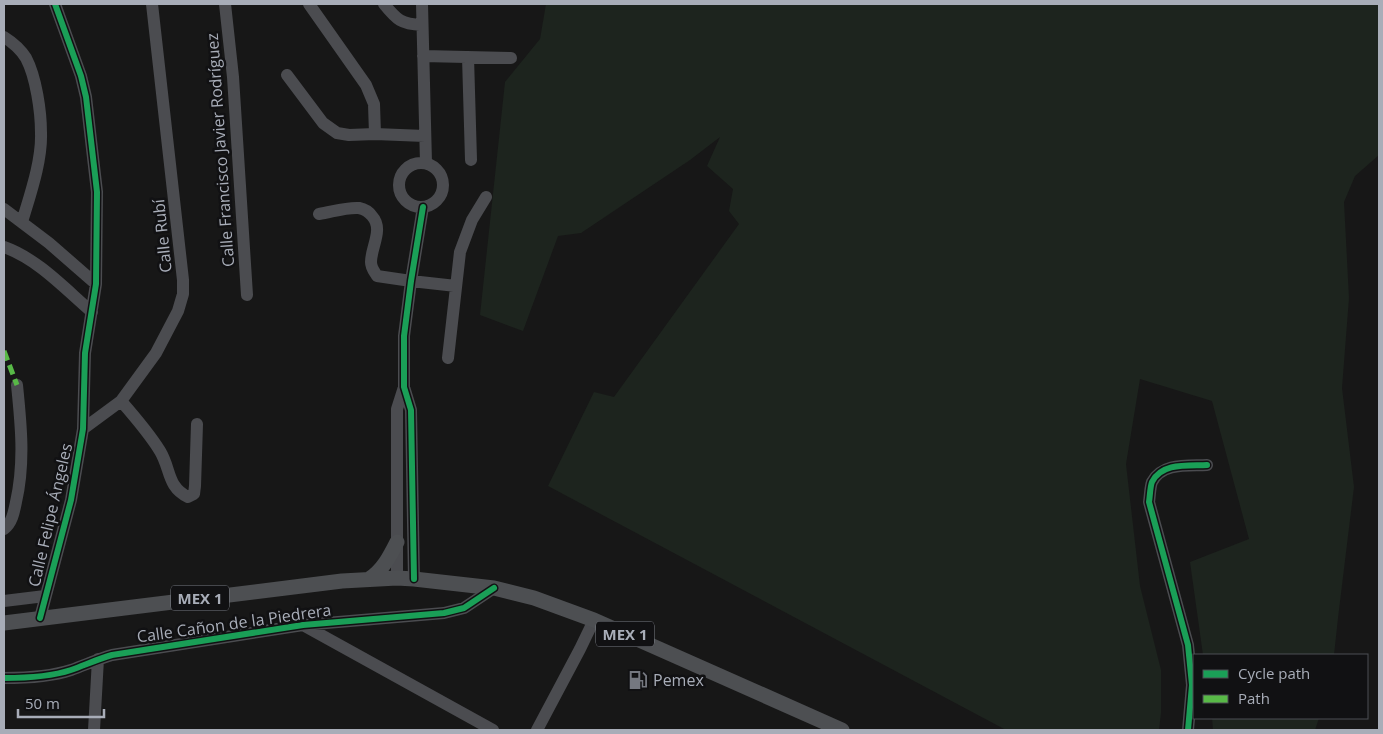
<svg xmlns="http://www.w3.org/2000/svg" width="1383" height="734" viewBox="0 0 1383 734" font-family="'Open Sans',sans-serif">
  <rect width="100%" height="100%" fill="#171717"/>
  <!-- green -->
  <path fill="#1d241e" d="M 546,4 L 1379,4 L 1379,155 L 1355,176 L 1344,202 L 1349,298 L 1342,388 L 1354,487 L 1338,618 L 1334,655 L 1203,655 L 1190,562 L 1249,539 L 1212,401 L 1140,379 L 1126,464 L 1140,586 L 1161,670 L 1161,713 L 1159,730 L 1006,730 L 548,486 L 594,392 L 614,397 L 739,224 L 729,211 L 733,189 L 707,166 L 720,137 L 690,160 L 581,233 L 558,236 L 523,331 L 480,315 L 505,82 L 540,39 Z
    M 1212,718 L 1319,718 L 1315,730 L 1213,730 Z"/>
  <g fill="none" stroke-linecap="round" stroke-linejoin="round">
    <!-- minor -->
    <path stroke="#4b4c50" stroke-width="12" d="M 225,4 L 233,77 L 247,295
      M 309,4 L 366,85 L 374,104 L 375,134
      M 384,4 C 397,20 401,24 422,25
      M 422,4 L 426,163
      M 4,37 C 12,42 21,50 26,58 C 36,77 41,111 41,133 C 42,161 30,195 22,222
      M 423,56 L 511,58
      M 468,57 L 471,160
      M 287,75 L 323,123 L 337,133 L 349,135 L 375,134 L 425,136
      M399 185a22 22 0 1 1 44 0a22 22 0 1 1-44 0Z
      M 4,209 L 49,243 L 96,284
      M 319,214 C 332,212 346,207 359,208 C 364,209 369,212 372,216 C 384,229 371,247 371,262 C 371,268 374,271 377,276 L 411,281 L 456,286
      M 4,247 C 38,259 65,289 92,312
      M 448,358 L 460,252 L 472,220 L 486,197
      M 121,401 C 135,417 149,433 160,451 C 171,469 167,487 188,497 L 194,494 L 195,486 L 197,424
      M 83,429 L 121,401 L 156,353 L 178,311 L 183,294 L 183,280 L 152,4
      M 4,529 C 12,523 14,512 16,502 C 25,463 21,424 17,385
      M 397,578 L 397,409 L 404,387
      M 414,579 L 411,410 L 404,387 L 404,336 L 411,281 L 423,207
      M 4,601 L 45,596
      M 40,618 L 71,500 L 83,429 L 85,353 L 96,284 L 97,192 L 86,97 L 81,76 L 55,4
      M 303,625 L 493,730
      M 4,678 C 25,678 50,677 71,670 C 85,665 98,659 112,655 L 303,625 L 444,613 L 464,608 L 494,588
      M 94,730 L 98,659
      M 537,730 L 580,649 L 594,620
      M 1188,730 L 1192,685 L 1188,645 L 1149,502 C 1150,496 1150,487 1152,482 C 1162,462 1189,466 1207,465"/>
    <!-- major -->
    <path stroke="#4d4f52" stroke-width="15" d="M 369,579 C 383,570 390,556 397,542
      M 4,623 L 342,581 L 397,578 L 414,579 L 494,588 L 534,598 L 594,620 L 842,730"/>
    <!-- quiet -->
    <path stroke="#58b947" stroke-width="5" stroke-dasharray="10 5" stroke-linecap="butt" d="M 4,351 L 17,385"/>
    <!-- cycleway casing -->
    <g stroke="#111113" stroke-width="9">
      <path id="cycleway" d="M 414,579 L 411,410 L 404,387 L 404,336 L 411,281 L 423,207
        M 40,618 L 71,500 L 83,429 L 85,353 L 96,284 L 97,192 L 86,97 L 81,76 L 55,4
        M 4,678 C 25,678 50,677 71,670 C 85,665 98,659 112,655 L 303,625 L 444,613 L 464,608 L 494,588
        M 1188,730 L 1192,685 L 1188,645 L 1149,502 C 1150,496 1150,487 1152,482 C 1162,462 1189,466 1207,465"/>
    </g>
    <!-- cycleway -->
    <use href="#cycleway" stroke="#1a9f57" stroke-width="6"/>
  </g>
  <!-- icons -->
  <defs>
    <g id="fuel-bare" transform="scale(1.5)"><path d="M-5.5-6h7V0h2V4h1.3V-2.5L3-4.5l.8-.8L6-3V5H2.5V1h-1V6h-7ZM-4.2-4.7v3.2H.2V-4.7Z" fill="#757880" stroke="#111113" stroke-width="2.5" paint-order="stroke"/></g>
  </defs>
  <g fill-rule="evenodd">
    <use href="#fuel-bare" x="638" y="680"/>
  </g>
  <g text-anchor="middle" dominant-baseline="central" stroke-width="5" stroke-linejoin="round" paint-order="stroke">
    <!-- shield labels -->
    <g fill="#111113" stroke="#7b7e86" stroke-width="1">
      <rect x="171" y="585.5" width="58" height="25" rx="4"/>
      <rect x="596" y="621.5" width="58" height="25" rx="4"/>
    </g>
    <g font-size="15" font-weight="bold" fill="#a8adb8">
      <text x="200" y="598">MEX 1</text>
      <text x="625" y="634">MEX 1</text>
    </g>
    <!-- street labels -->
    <g font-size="16" fill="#a8adb8" stroke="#111113">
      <text transform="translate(220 150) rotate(-94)">Calle Francisco Javier Rodríguez</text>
      <text transform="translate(162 236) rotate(-96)">Calle Rubí</text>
      <text transform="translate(50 515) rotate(-77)">Calle Felipe Ángeles</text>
      <text transform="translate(234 623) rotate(-8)">Calle Cañon de la Piedrera</text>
    </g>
    <!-- poi labels -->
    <g font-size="16" fill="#a8adb8" stroke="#111113" text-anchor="start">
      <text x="653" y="680">Pemex</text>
    </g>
  </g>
  <!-- border -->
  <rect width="1383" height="734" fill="none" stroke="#a8adb8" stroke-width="10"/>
  <!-- legend -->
  <rect x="1193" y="654" width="175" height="65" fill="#111113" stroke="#4d4f55"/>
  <rect x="1203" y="670" width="25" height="8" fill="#1a9f57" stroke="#4d4f55"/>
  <text x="1238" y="679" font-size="15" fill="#a8adb8">Cycle path</text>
  <rect x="1203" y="695" width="25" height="8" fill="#58b947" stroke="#4d4f55"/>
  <text x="1238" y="704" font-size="15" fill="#a8adb8">Path</text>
  <!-- scale -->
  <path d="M18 709v8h86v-8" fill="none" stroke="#a8adb8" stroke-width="2.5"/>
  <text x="25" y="709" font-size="15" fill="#a8adb8" stroke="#111113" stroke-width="4" paint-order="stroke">50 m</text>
</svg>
